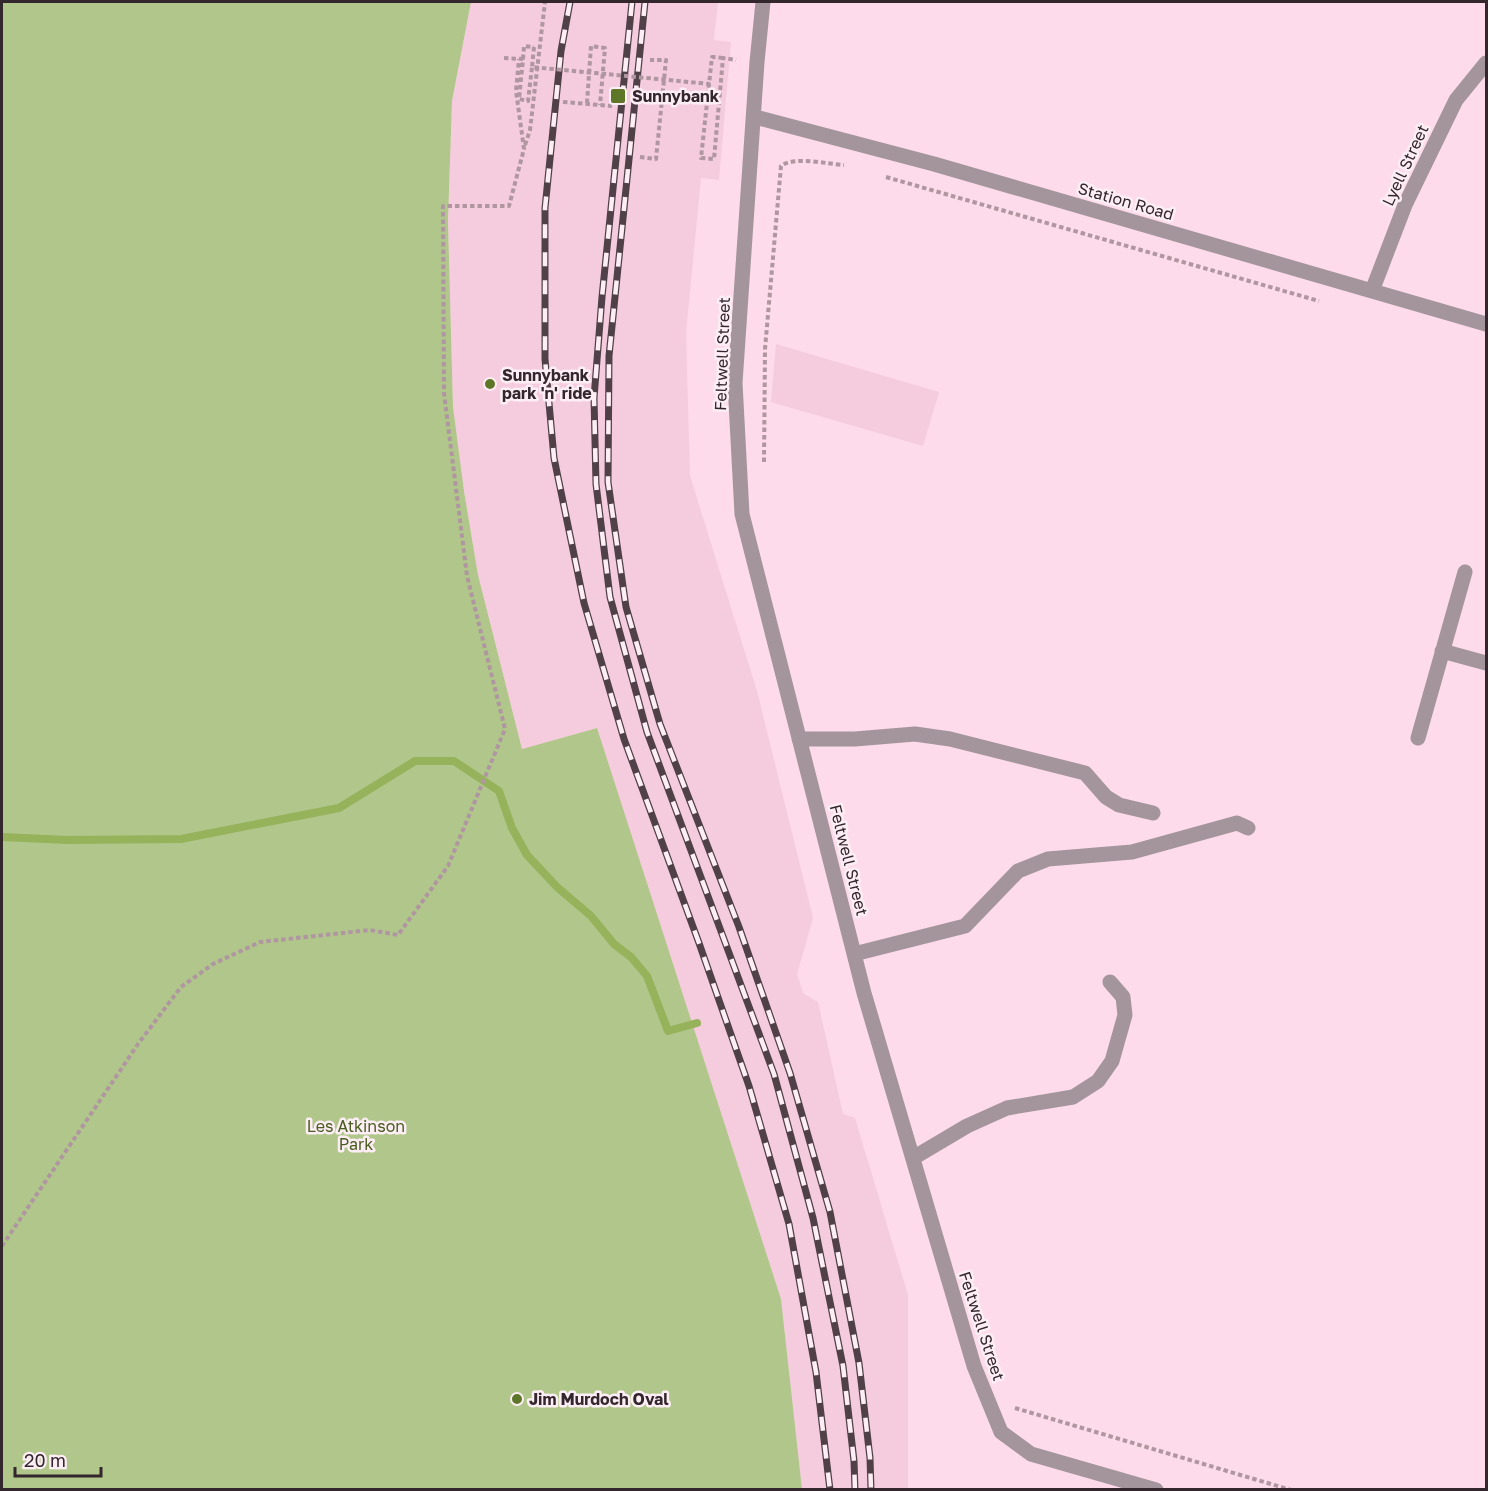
<svg xmlns="http://www.w3.org/2000/svg" width="1488" height="1491" viewBox="0 0 1488 1491" font-family="'Golos Text',sans-serif">
  <rect width="100%" height="100%" fill="#fddbea"/>
  <!-- built -->
  <path fill="#f5ccde" d="M 471,2 L 718,2 L 714,40 L 731,42 L 719,180 L 701,178 L 686,333 L 690,476 L 757,691 L 813,918 L 797,974 L 803,993 L 818,1002 L 843,1114 L 855,1118 L 908,1295 L 908,1489 L 802,1489 L 781,1299 L 596,728 L 522,749 L 478,575 L 464,491 L 453,407 L 448,221 L 452,101 Z
    M 776,344 L 939,392 L 923,446 L 771,402 Z"/>
  <!-- green -->
  <path fill="#b1c68b" d="M 2,2 L 471,2 L 452,101 L 448,221 L 453,407 L 464,491 L 478,575 L 522,749 L 597,728 L 781,1299 L 802,1489 L 2,1489 Z"/>
  <g fill="none" stroke-linecap="round" stroke-linejoin="round">
    <!-- stream -->
    <path stroke="#96b25b" stroke-width="8" d="M 2,837 L 68,840 L 181,839 L 339,808 L 415,761 L 454,761 L 499,791 L 512,828 L 527,855 L 557,887 L 591,916 L 614,944 L 631,957 L 647,976 L 668,1031 L 697,1023"/>
    <!-- path -->
    <path stroke="#af96a1" stroke-width="4" stroke-dasharray="4.5 3" stroke-linecap="butt" d="M 504,58 L 523,59 L 519,99 L 528,101 L 532,67
      M 723,58 L 712,57 L 701,158 L 714,159 L 723,58 L 736,60
      M 523,59 L 524,46 L 534,47
      M 563,102 L 612,106
      M 587,103 L 591,46 L 605,48 L 600,105
      M 525,145 L 530,130 L 545,2
      M 640,157 L 656,159 L 666,60 L 650,60
      M 886,177 L 1319,301
      M 764,462 L 765,349 L 781,166 C 793,156 828,164 844,165
      M 2,1246 L 138,1044 L 181,987 L 213,964 L 260,942 L 370,930 L 398,935 L 448,866 L 505,729 L 467,576 L 444,393 L 443,206 L 509,206 L 524,149 L 516,91 L 519,59
      M 1015,1408 L 1291,1490"/>
    <!-- minor -->
    <path stroke="#a3959b" stroke-width="15" d="M 763,2 L 757,62 L 735,383 L 742,514 L 864,993 L 974,1366 L 1001,1432 L 1031,1454 L 1156,1490
      M 755,117 L 934,164 L 1486,324
      M 1372,291 L 1405,205 L 1456,100 L 1486,63
      M 1442,651 L 1486,663
      M 1418,738 L 1465,572
      M 799,739 L 855,739 L 915,734 L 950,739 L 1085,773 L 1106,797 L 1119,805 L 1153,813
      M 854,954 L 965,926 L 1018,871 L 1048,859 L 1132,852 L 1237,823 L 1248,828
      M 913,1158 L 967,1126 L 1007,1108 L 1073,1097 L 1098,1081 L 1112,1061 L 1125,1015 L 1123,997 L 1110,982"/>
    <!-- rail casing -->
    <g stroke="#504148" stroke-width="7">
      <path id="rail" d="M 570,2 L 561,51 L 545,208 L 545,359 L 554,458 L 584,603 L 624,739 L 699,943 L 749,1086 L 789,1224 L 816,1372 L 830,1490
        M 632,2 L 602,297 L 594,398 L 596,484 L 610,597 L 647,732 L 774,1074 L 813,1218 L 843,1366 L 854,1461 L 855,1490
        M 645,2 L 609,356 L 608,482 L 626,607 L 660,724 L 739,927 L 790,1073 L 830,1212 L 859,1363 L 870,1458 L 871,1490"/>
    </g>
    <!-- rail -->
    <use href="#rail" stroke="#fceef4" stroke-width="4.5" stroke-dasharray="14" stroke-linecap="butt"/>
    <!-- path-bridge -->
    <path stroke="#af96a1" stroke-width="4" stroke-dasharray="4.5 3" stroke-linecap="butt" d="M 534,47 L 532,67 L 710,84"/>
  </g>
  <!-- markers -->
  <g fill="#5e7627" stroke="#fceef4" stroke-width="2">
    <rect x="610" y="88" width="16" height="16" rx="3"/>
    <circle cx="490" cy="384" r="6"/>
    <circle cx="517" cy="1399" r="6"/>
  </g>
  <g text-anchor="middle" dominant-baseline="central" stroke-width="5" stroke-linejoin="round" paint-order="stroke">
    <!-- poi labels -->
    <g font-size="16" font-weight="bold" fill="#33272d" stroke="#fceef4" text-anchor="start">
      <text x="632" y="96">Sunnybank</text>
      <text x="502" y="375">Sunnybank<tspan x="502" dy="18">park 'n' ride</tspan></text>
      <text x="529" y="1399">Jim Murdoch Oval</text>
    </g>
    <!-- street labels -->
    <g font-size="16" fill="#33272d" stroke="#fceef4">
      <text transform="translate(1405 165) rotate(-65)">Lyell Street</text>
      <text transform="translate(1126 201) rotate(16)">Station Road</text>
      <text transform="translate(722 354) rotate(-88)">Feltwell Street</text>
      <text transform="translate(849 860) rotate(76)">Feltwell Street</text>
      <text transform="translate(982 1326) rotate(72)">Feltwell Street</text>
    </g>
    <!-- park labels -->
    <g font-size="16" fill="#4a5d20" stroke="#fceef4">
      <text x="356" y="1126">Les Atkinson<tspan x="356" dy="18">Park</tspan></text>
    </g>
  </g>
  <!-- border -->
  <rect width="1488" height="1491" fill="none" stroke="#33272d" stroke-width="6"/>
  <!-- scale -->
  <path d="M15 1467v9h86v-9" fill="none" stroke="#33272d" stroke-width="3"/>
  <text x="24" y="1467" font-size="18" fill="#33272d" stroke="#fceef4" stroke-width="4.5" paint-order="stroke">20 m</text>
</svg>
